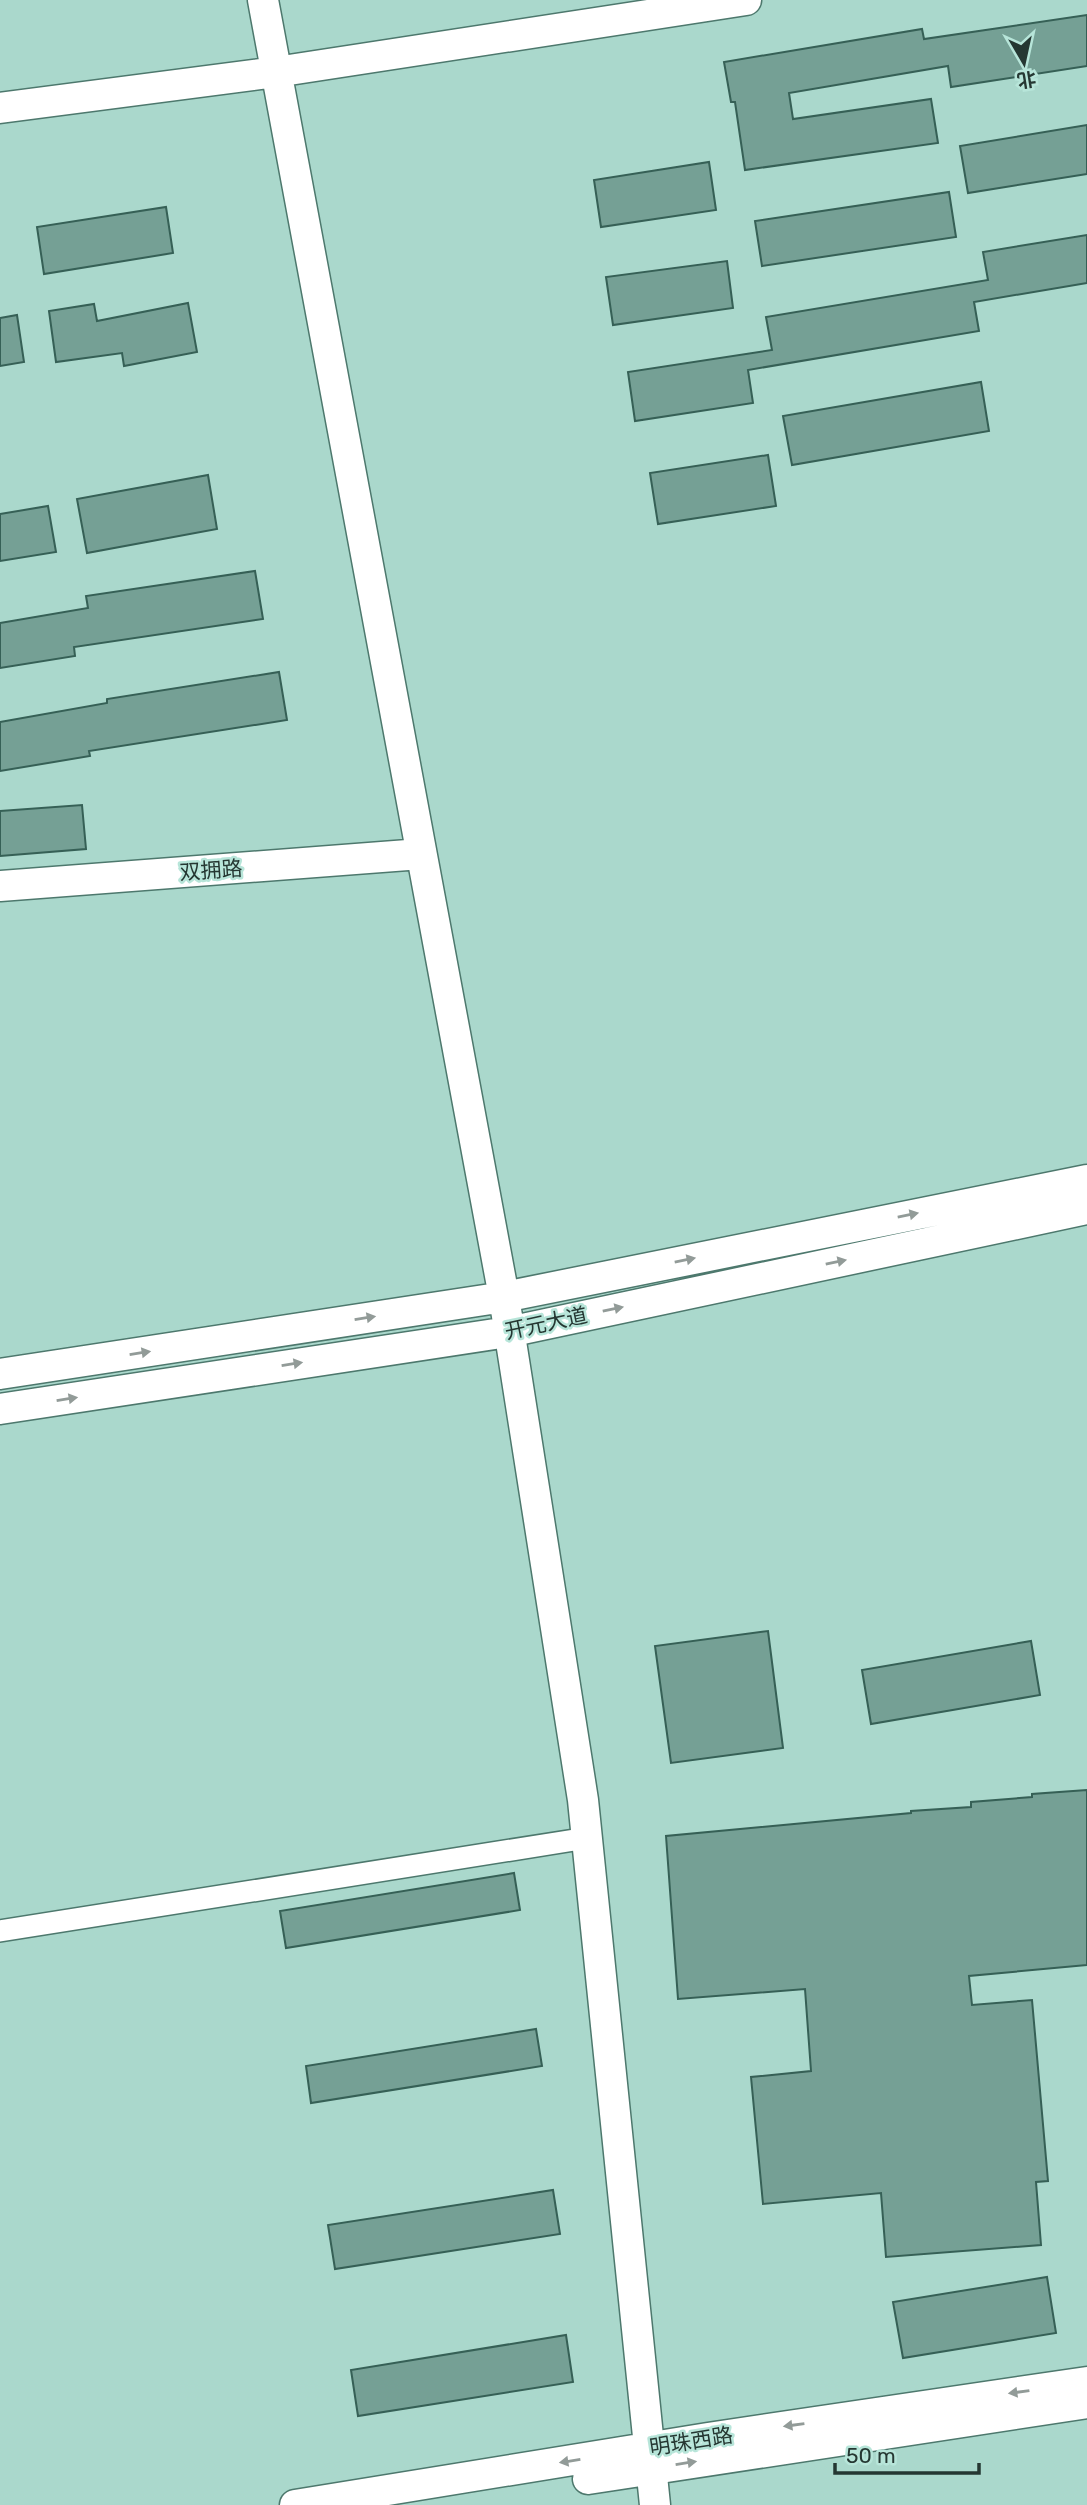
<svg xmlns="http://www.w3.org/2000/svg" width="1087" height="2505" viewBox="0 0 1087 2505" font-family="Rubik,'Noto Sans SC',sans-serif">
  <rect width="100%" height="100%" fill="#aad8cc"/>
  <!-- building -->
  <path fill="#75a095" stroke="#366056" stroke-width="2" d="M 1087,15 L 1087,66 L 951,87 L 948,66 L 789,93 L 793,119 L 931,99 L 938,143 L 745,170 L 735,102 L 731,102 L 724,62 L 922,29 L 924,39 Z
    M 1087,125 L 1087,174 L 968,193 L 960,146 Z
    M 709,162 L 716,210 L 601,227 L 594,180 Z
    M 949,192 L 956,237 L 762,266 L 755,221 Z
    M 166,207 L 173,253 L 44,274 L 37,227 Z
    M 1087,235 L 1087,283 L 974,302 L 979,331 L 748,370 L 753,403 L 635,421 L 628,372 L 772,350 L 766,317 L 988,280 L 983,252 Z
    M 727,261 L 733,308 L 613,325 L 606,277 Z
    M 188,303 L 197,352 L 124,366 L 122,353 L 56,362 L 49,311 L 94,304 L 97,321 Z
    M 17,315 L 24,362 L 0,366 L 0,318 Z
    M 981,382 L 989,431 L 792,465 L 783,416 Z
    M 768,455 L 776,506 L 658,524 L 650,473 Z
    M 208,475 L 217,529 L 87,553 L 77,499 Z
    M 48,506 L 56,552 L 0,561 L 0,514 Z
    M 255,571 L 263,619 L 74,647 L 75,656 L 0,668 L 0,623 L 88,608 L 86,596 Z
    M 279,672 L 287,720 L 89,751 L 90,756 L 0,771 L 0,722 L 107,703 L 107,699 Z
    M 82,805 L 86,849 L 0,856 L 0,811 Z
    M 768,1631 L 783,1748 L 671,1763 L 655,1646 Z
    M 1031,1641 L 1040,1695 L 871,1724 L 862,1670 Z
    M 1087,1790 L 1087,1965 L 969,1976 L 972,2005 L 1032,2000 L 1048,2181 L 1036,2182 L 1041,2245 L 886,2257 L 881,2193 L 763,2204 L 751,2077 L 811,2071 L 805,1989 L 678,1999 L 666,1836 L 911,1813 L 911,1811 L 971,1807 L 971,1802 L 1032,1797 L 1032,1794 Z
    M 514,1873 L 520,1910 L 286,1948 L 280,1911 Z
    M 536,2029 L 542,2066 L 311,2103 L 306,2066 Z
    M 553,2190 L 560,2234 L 335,2269 L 328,2225 Z
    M 1047,2277 L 1056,2333 L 903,2358 L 893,2302 Z
    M 566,2335 L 573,2382 L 358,2416 L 351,2370 Z"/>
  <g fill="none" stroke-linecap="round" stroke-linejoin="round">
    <!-- street casing -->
    <g stroke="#4d786d" stroke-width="24">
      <path id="street" d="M 0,1931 L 587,1838"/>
    </g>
    <!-- secondary casing -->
    <g stroke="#4d786d" stroke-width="33">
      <path id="secondary" d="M 263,0 L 504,1297 L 583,1800 L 655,2505
        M 0,108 L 276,72 L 746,0
        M 0,886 L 421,854
        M 0,1374 L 504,1297 L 1087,1180
        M 0,1409 L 508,1332 L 1087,1209
        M 588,2479 L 1087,2403
        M 295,2505 L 708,2438 L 1087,2382"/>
    </g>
    <!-- street -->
    <use href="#street" stroke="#fff" stroke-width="21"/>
    <!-- secondary -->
    <use href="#secondary" stroke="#fff" stroke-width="30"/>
  </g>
  <!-- one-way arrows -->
  <defs><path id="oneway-solid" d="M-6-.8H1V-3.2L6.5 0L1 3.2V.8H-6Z" transform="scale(1.75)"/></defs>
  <g fill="#929b98">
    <use href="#oneway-solid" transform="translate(908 1215) rotate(-11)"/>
    <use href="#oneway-solid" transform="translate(685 1260) rotate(-11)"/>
    <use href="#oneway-solid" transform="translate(836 1262) rotate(-12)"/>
    <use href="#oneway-solid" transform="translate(613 1309) rotate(-12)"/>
    <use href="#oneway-solid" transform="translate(365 1318) rotate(-9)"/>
    <use href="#oneway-solid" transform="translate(140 1353) rotate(-9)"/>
    <use href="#oneway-solid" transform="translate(292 1364) rotate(-9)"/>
    <use href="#oneway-solid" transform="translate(67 1399) rotate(-9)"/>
    <use href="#oneway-solid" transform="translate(1019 2392) rotate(172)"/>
    <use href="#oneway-solid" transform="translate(794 2425) rotate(172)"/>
    <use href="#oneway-solid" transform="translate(570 2461) rotate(171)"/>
    <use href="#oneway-solid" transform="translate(686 2463) rotate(-9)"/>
  </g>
  <g text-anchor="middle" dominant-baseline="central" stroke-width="5" stroke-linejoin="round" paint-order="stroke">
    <!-- street labels -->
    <g font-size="21" fill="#253732" stroke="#b7e5d9">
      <text transform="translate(211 870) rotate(-4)">双拥路</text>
      <text transform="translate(546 1323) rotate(-12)">开元大道</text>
      <text transform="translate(691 2441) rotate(-9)">明珠西路</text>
    </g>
  </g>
  <!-- north arrow -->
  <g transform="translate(1024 63) rotate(171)" stroke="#b7e5d9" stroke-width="5" paint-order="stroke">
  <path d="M0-5L12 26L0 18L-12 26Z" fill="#253732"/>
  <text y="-10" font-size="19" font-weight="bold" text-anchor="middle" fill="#253732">北</text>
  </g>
  <!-- scale -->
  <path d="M835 2463v10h144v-10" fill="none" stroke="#253732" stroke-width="3.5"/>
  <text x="846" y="2463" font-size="21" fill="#253732" stroke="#b7e5d9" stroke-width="5" paint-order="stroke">50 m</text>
</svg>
